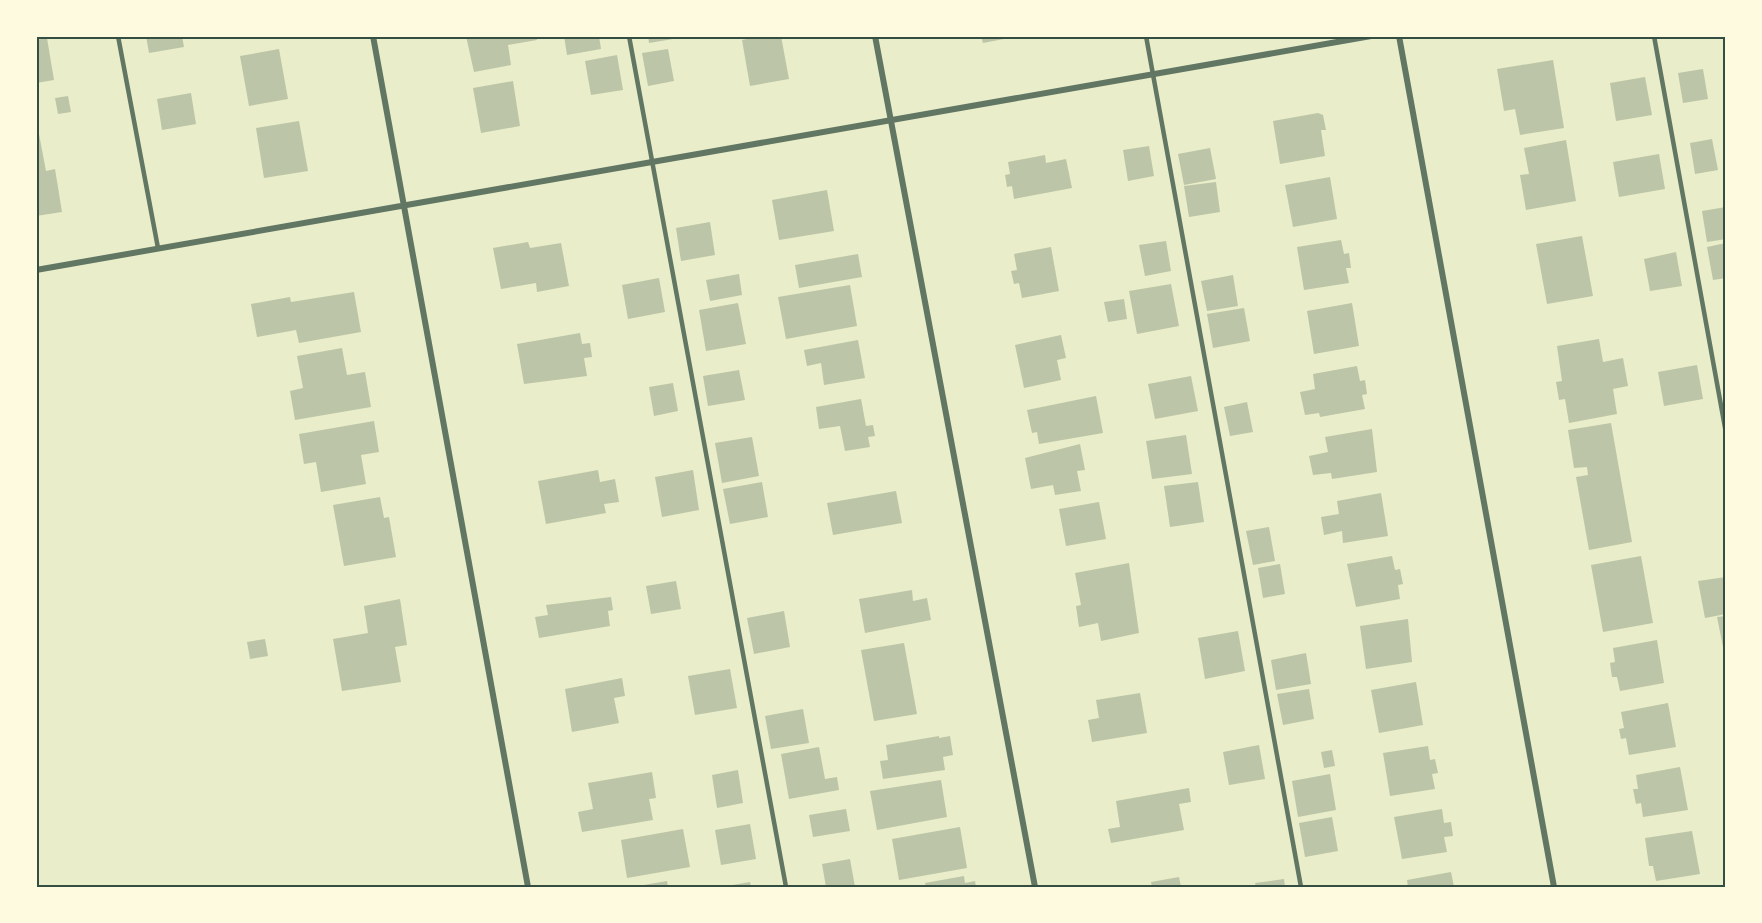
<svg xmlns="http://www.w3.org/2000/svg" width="1762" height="923" viewBox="0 0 1762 923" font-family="'PT Sans Narrow',sans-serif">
  <rect width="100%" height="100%" fill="#e9edc9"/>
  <!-- building -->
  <path fill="#bcc5a7" d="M 146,36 L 182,36 L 184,47 L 149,53 Z
    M 466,36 L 536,36 L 537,40 L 508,45 L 511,65 L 474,72 Z
    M 564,36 L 599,36 L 601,49 L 567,55 Z
    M 648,36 L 685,36 L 685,37 L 649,43 Z
    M 762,36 L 781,36 L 789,79 L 750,86 L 742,40 Z
    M 981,36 L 1013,36 L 1014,37 L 983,43 Z
    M 47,38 L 54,80 L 36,83 L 36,40 Z
    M 279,49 L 288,99 L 249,106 L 240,56 Z
    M 668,49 L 674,81 L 648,86 L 642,53 Z
    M 617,55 L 623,90 L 591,95 L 585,61 Z
    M 1553,60 L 1564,128 L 1520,135 L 1515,109 L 1504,111 L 1497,69 Z
    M 1703,69 L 1708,99 L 1683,103 L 1678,73 Z
    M 1645,77 L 1652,115 L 1616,121 L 1610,83 Z
    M 513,81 L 520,126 L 481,133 L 473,88 Z
    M 191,93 L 196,124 L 162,130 L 157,99 Z
    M 68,96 L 71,112 L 58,114 L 55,98 Z
    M 1318,113 L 1323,115 L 1326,130 L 1321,130 L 1325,156 L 1280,164 L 1273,121 Z
    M 299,121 L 308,171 L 264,178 L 256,128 Z
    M 36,129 L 38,129 L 46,171 L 55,169 L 62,212 L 36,216 Z
    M 1712,139 L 1718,170 L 1695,174 L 1690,143 Z
    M 1566,140 L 1576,201 L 1526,210 L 1520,175 L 1529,174 L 1524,148 Z
    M 1149,146 L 1154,176 L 1128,181 L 1123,150 Z
    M 1210,148 L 1216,179 L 1184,185 L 1178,154 Z
    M 1659,154 L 1665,189 L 1619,197 L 1613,162 Z
    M 1045,155 L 1046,163 L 1066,159 L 1072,188 L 1014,199 L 1012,186 L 1007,187 L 1005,175 L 1010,174 L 1008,162 Z
    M 1330,177 L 1337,219 L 1293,227 L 1285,185 Z
    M 1216,182 L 1220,212 L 1189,217 L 1184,186 Z
    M 827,190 L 834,231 L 779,240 L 772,200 Z
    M 1726,207 L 1726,239 L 1707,242 L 1702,211 Z
    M 710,222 L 715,255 L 681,261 L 676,228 Z
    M 1582,236 L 1593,296 L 1547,304 L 1536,244 Z
    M 1341,240 L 1344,254 L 1349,253 L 1351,268 L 1346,268 L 1349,283 L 1304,290 L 1297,247 Z
    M 1166,241 L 1171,271 L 1145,276 L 1139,245 Z
    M 528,242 L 530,248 L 561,243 L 569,286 L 537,292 L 536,283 L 501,289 L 493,248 Z
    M 1726,243 L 1726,278 L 1713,280 L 1707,247 Z
    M 1051,247 L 1059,291 L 1022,298 L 1019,283 L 1014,284 L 1011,271 L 1017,270 L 1014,254 Z
    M 1676,252 L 1682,286 L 1650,291 L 1644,259 Z
    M 858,254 L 862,277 L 799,288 L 795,265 Z
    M 739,274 L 742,295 L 710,301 L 706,280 Z
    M 1233,275 L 1238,306 L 1207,311 L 1201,281 Z
    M 659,278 L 665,312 L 628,319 L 622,285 Z
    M 1171,284 L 1179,326 L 1137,334 L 1129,291 Z
    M 850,285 L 857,326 L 786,339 L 778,297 Z
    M 354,292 L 361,332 L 299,343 L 296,330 L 257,337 L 251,304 L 290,297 L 291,302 Z
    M 1124,299 L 1127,319 L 1108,322 L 1104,302 Z
    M 738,303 L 746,344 L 706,351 L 699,310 Z
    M 1352,303 L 1359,346 L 1314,354 L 1307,311 Z
    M 1244,308 L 1250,341 L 1213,348 L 1207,314 Z
    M 580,333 L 582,344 L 590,343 L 592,357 L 584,358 L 587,376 L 524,384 L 517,344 Z
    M 1061,335 L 1066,358 L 1057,360 L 1061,380 L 1024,388 L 1015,345 Z
    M 1599,339 L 1603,362 L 1623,358 L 1628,386 L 1613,389 L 1617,414 L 1569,423 L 1565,399 L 1559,400 L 1556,382 L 1562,381 L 1557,346 Z
    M 858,340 L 865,378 L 824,385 L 821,363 L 807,366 L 804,350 Z
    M 342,348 L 347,375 L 365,372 L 371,407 L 295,420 L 290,391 L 303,388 L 297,356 Z
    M 1697,365 L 1703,399 L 1664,406 L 1658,372 Z
    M 1357,366 L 1360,381 L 1365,380 L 1367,394 L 1362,395 L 1365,409 L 1320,417 L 1319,413 L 1305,415 L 1300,392 L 1315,389 L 1313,374 Z
    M 739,370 L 745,400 L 708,406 L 703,376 Z
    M 1191,376 L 1198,411 L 1155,419 L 1148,384 Z
    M 673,383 L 678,411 L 654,416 L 649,387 Z
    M 1096,396 L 1103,433 L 1039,444 L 1037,432 L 1032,433 L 1027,410 Z
    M 861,399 L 866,426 L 873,425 L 875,436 L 868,437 L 870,447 L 845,451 L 840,426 L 819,429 L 816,407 Z
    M 1247,402 L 1253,432 L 1230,436 L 1224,407 Z
    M 374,421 L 379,452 L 361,455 L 366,484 L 321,492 L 316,462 L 304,464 L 299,434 Z
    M 1611,423 L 1632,542 L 1589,550 L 1576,477 L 1588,475 L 1587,467 L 1574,468 L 1568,430 Z
    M 1372,429 L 1377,472 L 1332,479 L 1331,473 L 1313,475 L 1309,456 L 1328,452 L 1325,437 Z
    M 1186,435 L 1192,474 L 1152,479 L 1146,441 Z
    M 752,437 L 759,476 L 722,483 L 715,443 Z
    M 1080,444 L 1085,470 L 1077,471 L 1081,491 L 1055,495 L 1053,485 L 1031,489 L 1025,458 Z
    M 598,470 L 600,482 L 615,479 L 619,502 L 604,504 L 606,513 L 546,524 L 538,481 Z
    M 693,470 L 699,510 L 662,517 L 655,477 Z
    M 762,482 L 768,517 L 730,524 L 723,489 Z
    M 1198,482 L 1204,522 L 1170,527 L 1164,486 Z
    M 896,491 L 902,523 L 833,535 L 827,503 Z
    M 1381,493 L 1388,536 L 1343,543 L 1342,531 L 1324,535 L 1321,517 L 1339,514 L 1337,501 Z
    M 380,497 L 384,518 L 389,517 L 396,557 L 344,566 L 333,505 Z
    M 1099,502 L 1106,539 L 1066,546 L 1059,509 Z
    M 1269,527 L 1275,561 L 1253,565 L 1246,531 Z
    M 1392,556 L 1395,570 L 1400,569 L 1403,584 L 1398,585 L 1400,599 L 1356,607 L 1347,564 Z
    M 1641,556 L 1653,623 L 1603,632 L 1591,565 Z
    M 1129,563 L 1139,633 L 1101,641 L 1098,623 L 1079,627 L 1076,606 L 1081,605 L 1075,573 Z
    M 1280,564 L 1285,594 L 1263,598 L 1258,568 Z
    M 1726,577 L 1726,614 L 1705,618 L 1698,581 Z
    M 676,581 L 681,609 L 651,614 L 646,586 Z
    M 912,590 L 913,601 L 927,598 L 931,620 L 865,633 L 859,599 Z
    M 611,597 L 613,610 L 608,611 L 610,626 L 539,638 L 535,617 L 548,615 L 546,605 Z
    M 400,599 L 407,645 L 395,647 L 401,682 L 342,691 L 333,639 L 368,633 L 364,606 Z
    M 784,611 L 790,647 L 754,654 L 747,618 Z
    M 1726,616 L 1726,647 L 1723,647 L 1717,617 Z
    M 1408,619 L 1412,662 L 1366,669 L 1360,626 Z
    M 1238,631 L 1245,671 L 1205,679 L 1198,638 Z
    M 265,639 L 268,656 L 250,659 L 247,642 Z
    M 1657,640 L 1664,683 L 1620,691 L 1617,677 L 1612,677 L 1610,663 L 1615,662 L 1613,648 Z
    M 904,643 L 917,714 L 874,721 L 861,650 Z
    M 1306,653 L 1311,684 L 1276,690 L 1271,660 Z
    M 730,669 L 737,708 L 695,715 L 688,676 Z
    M 622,678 L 625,696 L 614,698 L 619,723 L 572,732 L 565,689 Z
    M 1416,682 L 1423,725 L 1379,733 L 1371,690 Z
    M 1309,689 L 1314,719 L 1283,725 L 1277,694 Z
    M 1140,693 L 1147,733 L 1092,742 L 1088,720 L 1099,718 L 1096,700 Z
    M 1668,703 L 1676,747 L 1629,755 L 1626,738 L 1621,739 L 1619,729 L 1624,728 L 1621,712 Z
    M 803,709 L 809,743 L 771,749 L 765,716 Z
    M 939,736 L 939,738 L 950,736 L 953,755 L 943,757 L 945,770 L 883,779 L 880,761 L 888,760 L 886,745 Z
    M 1259,745 L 1265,779 L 1229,785 L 1223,752 Z
    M 1428,746 L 1430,760 L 1435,759 L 1438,773 L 1432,774 L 1435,789 L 1390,796 L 1383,753 Z
    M 819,747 L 825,779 L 837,777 L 839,790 L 789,799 L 781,754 Z
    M 1332,750 L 1335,766 L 1324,768 L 1321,752 Z
    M 1680,767 L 1688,810 L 1643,817 L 1641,803 L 1636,804 L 1633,789 L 1638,789 L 1636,775 Z
    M 738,770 L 743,803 L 717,808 L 712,775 Z
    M 652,772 L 656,798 L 649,799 L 653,820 L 582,832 L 578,812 L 593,809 L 588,783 Z
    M 1330,774 L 1336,810 L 1298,817 L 1292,781 Z
    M 941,780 L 947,817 L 877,830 L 870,791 Z
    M 1189,788 L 1191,802 L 1179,804 L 1184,830 L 1111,843 L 1108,829 L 1120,827 L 1116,801 Z
    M 846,809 L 850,831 L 813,837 L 809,815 Z
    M 1442,809 L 1444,823 L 1451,822 L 1453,836 L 1444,837 L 1447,852 L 1402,859 L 1394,817 Z
    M 1332,817 L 1338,851 L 1305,857 L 1299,823 Z
    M 750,824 L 756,859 L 721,865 L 715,830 Z
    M 960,827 L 967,868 L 899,880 L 892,839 Z
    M 683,829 L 690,867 L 627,878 L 621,840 Z
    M 1692,831 L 1700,874 L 1656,881 L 1653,866 L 1649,866 L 1645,838 Z
    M 850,859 L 855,887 L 826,887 L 822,864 Z
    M 1451,872 L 1454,887 L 1408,887 L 1407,880 Z
    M 964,876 L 965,883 L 975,881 L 976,887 L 926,887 L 925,883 Z
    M 1179,877 L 1181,887 L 1152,887 L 1151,882 Z
    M 1284,879 L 1285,887 L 1256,887 L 1255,883 Z
    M 667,881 L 668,887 L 638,887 L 638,886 Z
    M 750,882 L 751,887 L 727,887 L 727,886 Z"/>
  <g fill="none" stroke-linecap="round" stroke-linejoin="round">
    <!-- service -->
    <path stroke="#617663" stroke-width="4.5" d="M 118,36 L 158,248
      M 629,36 L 786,887
      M 1146,36 L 1301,887
      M 1654,36 L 1726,433"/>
    <!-- minor -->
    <path stroke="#617663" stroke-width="6" d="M 373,36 L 528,887
      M 875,36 L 1035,887
      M 1399,36 L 1554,887
      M 36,270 L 1371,36"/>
  </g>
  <!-- border -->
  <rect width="1762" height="923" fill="none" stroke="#fefae0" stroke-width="75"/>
  <rect x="38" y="38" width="1686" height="848" fill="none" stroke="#344e41" stroke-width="2"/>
</svg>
